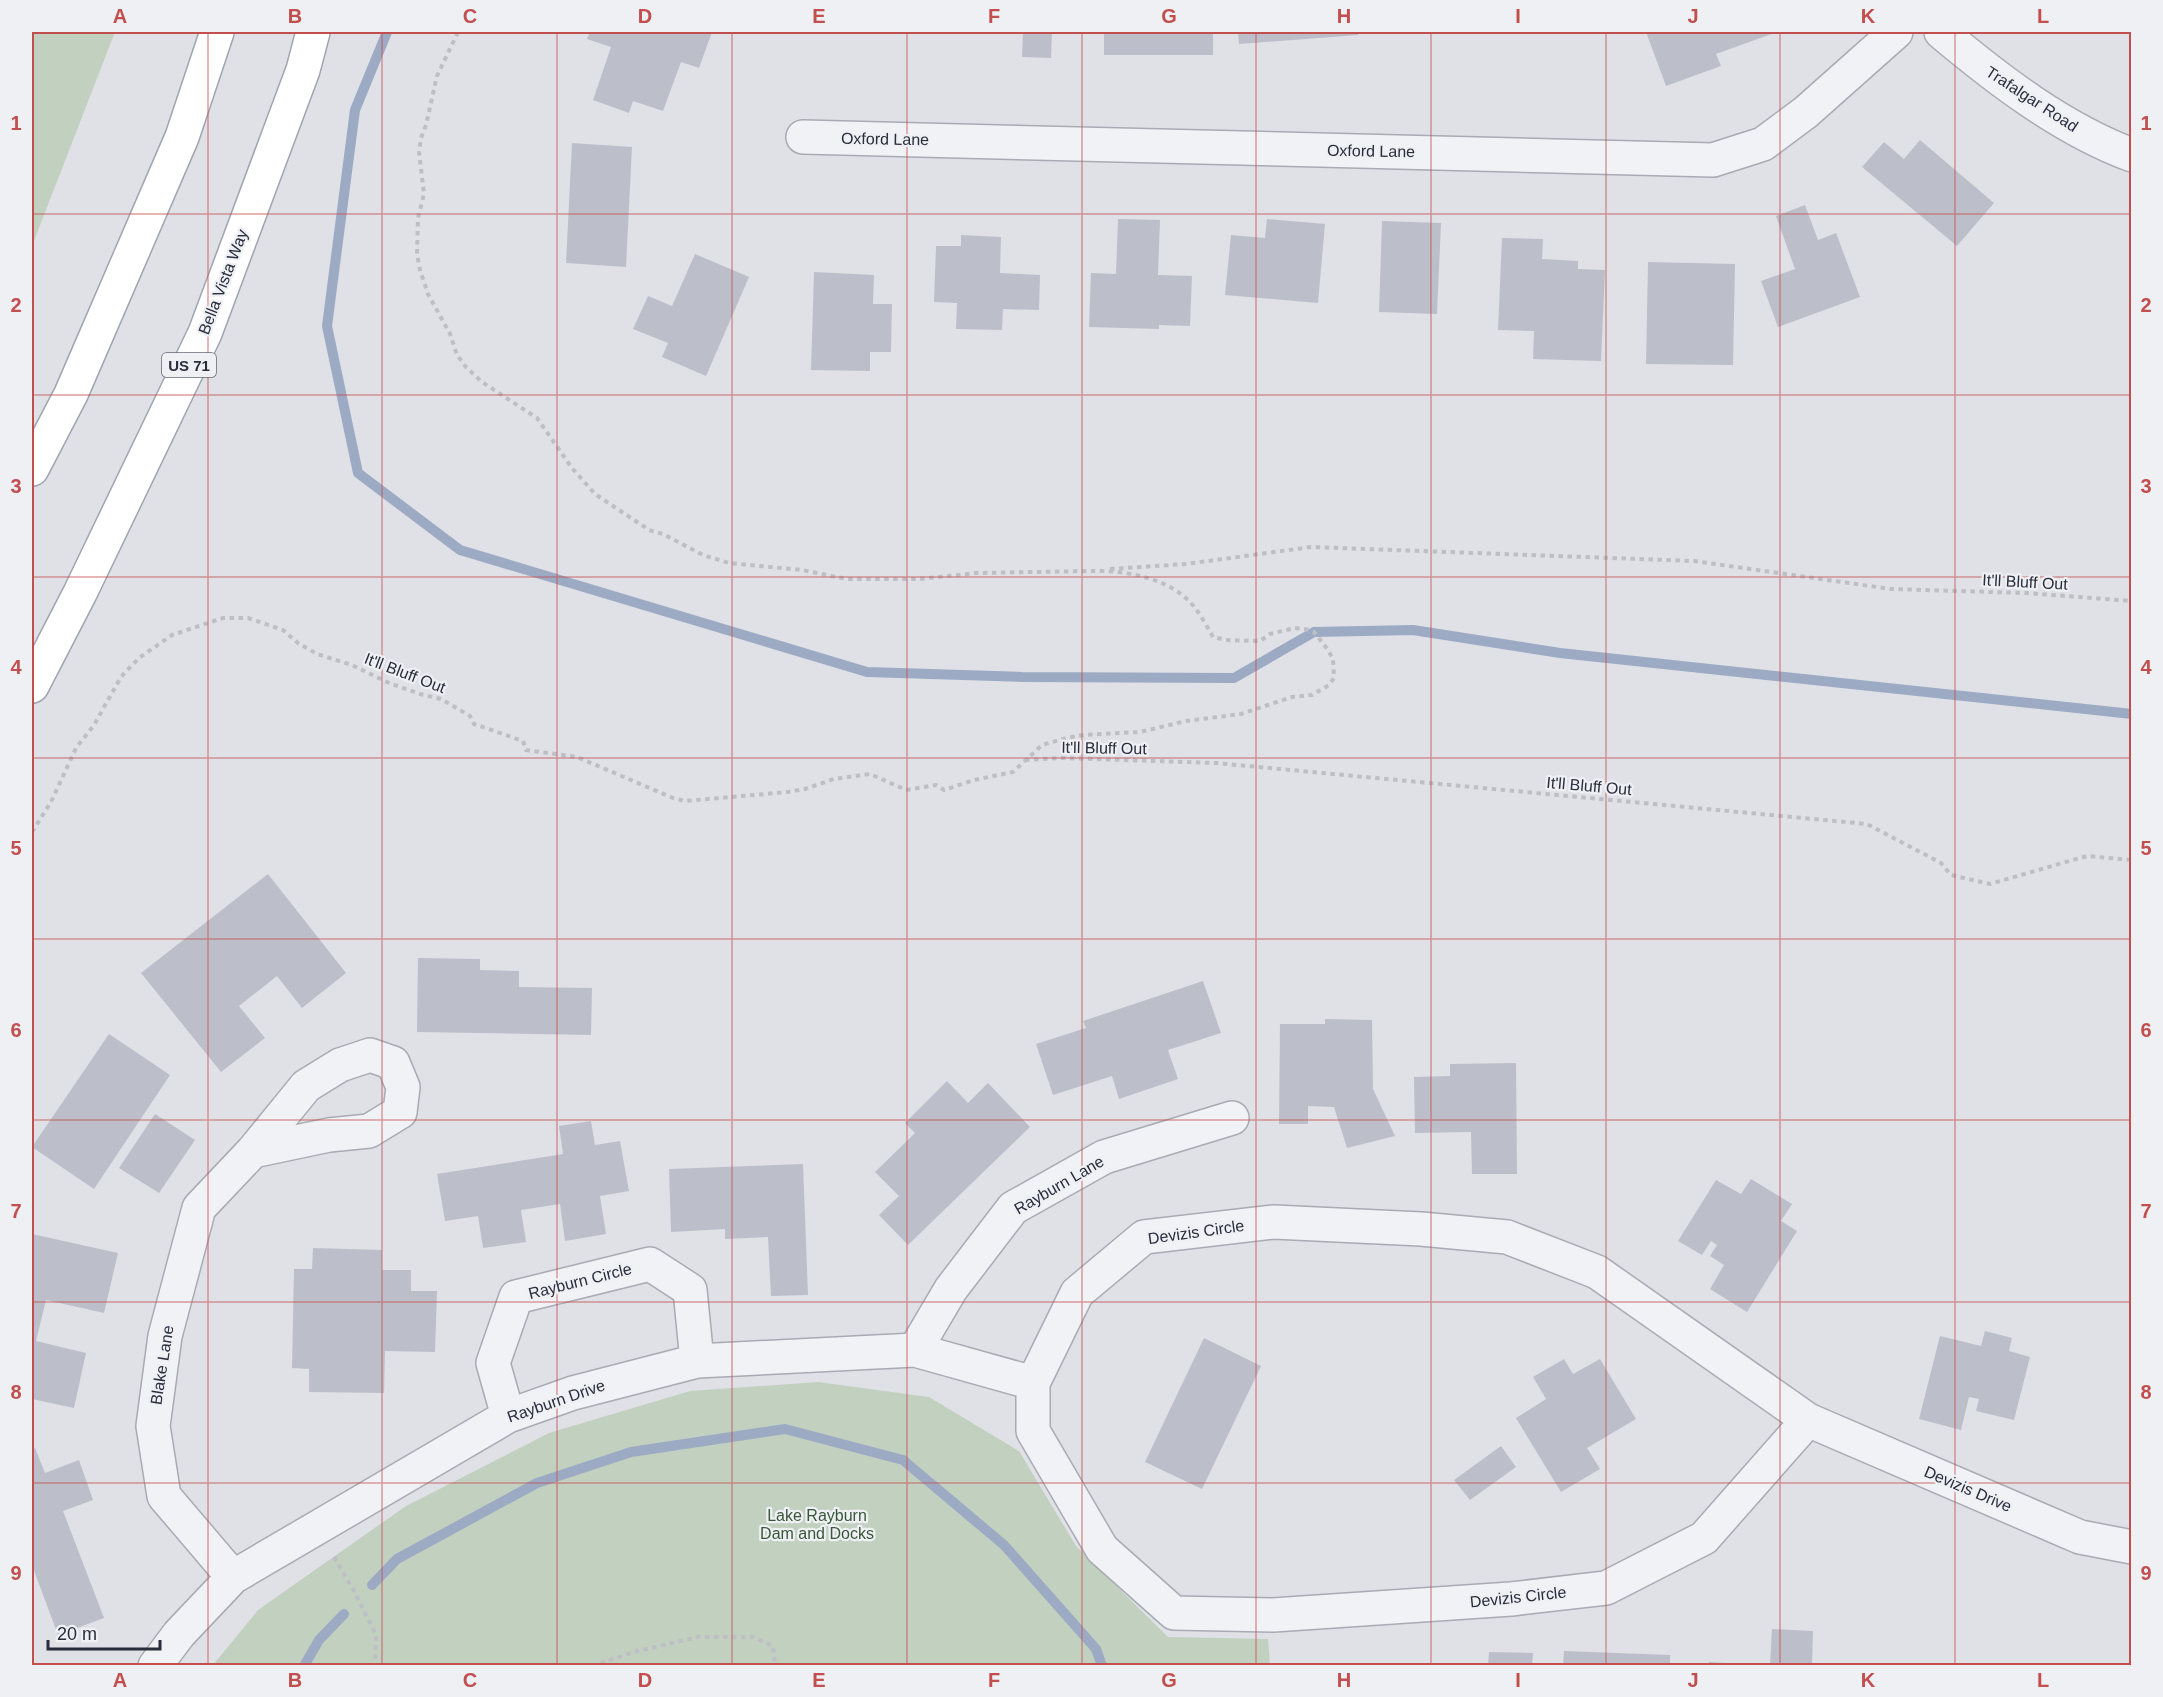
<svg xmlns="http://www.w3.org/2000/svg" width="2163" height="1697" viewBox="0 0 2163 1697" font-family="Arial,sans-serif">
  <rect width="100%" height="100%" fill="#dfe1e7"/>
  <!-- green -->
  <path fill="#c2d0c0" d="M 32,32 L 115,32 L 32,246 Z
    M 818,1382 L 929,1397 L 1019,1451 L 1076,1546 L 1168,1637 L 1268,1639 L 1270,1665 L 213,1665 L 258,1610 L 406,1506 L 549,1433 L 690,1391 Z"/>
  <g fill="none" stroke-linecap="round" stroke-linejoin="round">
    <!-- stream -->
    <path stroke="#9caac4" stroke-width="10" d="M 387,32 L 355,110 L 327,326 L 358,473 L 460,550 L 867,672 L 1022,677 L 1234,678 L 1314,632 L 1413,630 L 1560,653 L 2132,714
      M 372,1585 L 397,1559 L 537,1483 L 631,1452 L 785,1429 L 903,1460 L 1004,1545 L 1096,1649 L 1102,1666
      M 304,1666 L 319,1640 L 344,1614"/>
  </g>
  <!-- building -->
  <path fill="#bcbfc9" d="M 590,32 L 712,32 L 699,68 L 681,62 L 663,111 L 633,101 L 629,113 L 593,100 L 611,47 L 587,39 Z
    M 1023,32 L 1052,32 L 1051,58 L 1022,57 Z
    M 1104,32 L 1213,32 L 1213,55 L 1104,55 Z
    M 1238,32 L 1358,32 L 1358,35 L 1239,44 Z
    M 1646,32 L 1777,32 L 1716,54 L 1721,66 L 1666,86 Z
    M 1920,140 L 1994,203 L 1957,246 L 1862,167 L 1884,142 L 1904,159 Z
    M 572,143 L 632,147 L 626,267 L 566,263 Z
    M 1805,205 L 1818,240 L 1836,233 L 1860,297 L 1778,327 L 1761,281 L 1795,269 L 1776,216 Z
    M 1118,219 L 1160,220 L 1158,275 L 1192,276 L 1190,326 L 1159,325 L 1159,329 L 1089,327 L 1091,273 L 1116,274 Z
    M 1267,219 L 1325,224 L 1318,303 L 1225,295 L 1231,235 L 1265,238 Z
    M 1382,221 L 1441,223 L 1437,314 L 1379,312 Z
    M 961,235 L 1001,237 L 1000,273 L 1040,275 L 1039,310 L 1003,309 L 1002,330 L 956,329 L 957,303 L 934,302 L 936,246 L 961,246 Z
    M 1502,238 L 1543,239 L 1542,259 L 1578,261 L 1578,269 L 1605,270 L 1601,361 L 1533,359 L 1534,331 L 1498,330 Z
    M 695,254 L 749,277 L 706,376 L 662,357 L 668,343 L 633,329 L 648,296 L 672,306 Z
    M 1648,262 L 1735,264 L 1733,365 L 1646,364 Z
    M 814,272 L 874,275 L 873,304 L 892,304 L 891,352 L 870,352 L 870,371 L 811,370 Z
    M 268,874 L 346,973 L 302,1008 L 277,976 L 239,1006 L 265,1038 L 221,1072 L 141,973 Z
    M 418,958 L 480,959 L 480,970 L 519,971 L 519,987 L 592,988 L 591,1035 L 417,1032 Z
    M 1203,981 L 1221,1033 L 1168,1050 L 1178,1079 L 1119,1099 L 1112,1076 L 1053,1095 L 1036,1044 L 1086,1028 L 1083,1021 Z
    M 1325,1019 L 1372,1020 L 1373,1089 L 1395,1136 L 1347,1148 L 1334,1107 L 1308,1106 L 1308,1124 L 1279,1124 L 1280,1024 L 1325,1024 Z
    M 109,1034 L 170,1075 L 94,1189 L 32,1147 Z
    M 1516,1063 L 1517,1174 L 1472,1174 L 1471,1132 L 1415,1133 L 1414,1077 L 1450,1076 L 1450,1064 Z
    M 947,1081 L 968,1103 L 988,1083 L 1030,1127 L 908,1245 L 879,1215 L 899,1196 L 875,1172 L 915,1133 L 905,1123 Z
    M 155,1114 L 195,1140 L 159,1193 L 119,1168 Z
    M 591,1121 L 595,1145 L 620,1141 L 629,1191 L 600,1196 L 606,1234 L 565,1241 L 560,1204 L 521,1210 L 526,1242 L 483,1248 L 478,1216 L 445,1221 L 437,1174 L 563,1154 L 559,1126 Z
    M 803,1164 L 808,1295 L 771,1296 L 768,1237 L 725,1239 L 725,1229 L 671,1232 L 669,1169 Z
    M 1751,1179 L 1792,1204 L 1781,1221 L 1797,1231 L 1747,1312 L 1710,1289 L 1724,1265 L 1710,1256 L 1717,1245 L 1711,1241 L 1702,1255 L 1678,1241 L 1716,1180 L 1741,1194 Z
    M 32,1234 L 118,1253 L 104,1313 L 46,1300 L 36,1341 L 86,1353 L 74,1408 L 32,1399 Z
    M 313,1248 L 382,1250 L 382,1270 L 411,1270 L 411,1291 L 437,1291 L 435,1352 L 385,1351 L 384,1393 L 309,1392 L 309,1369 L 292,1368 L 294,1269 L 312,1269 Z
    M 1985,1331 L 2012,1338 L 2009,1351 L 2030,1357 L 2014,1420 L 1976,1411 L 1979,1399 L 1969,1397 L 1961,1430 L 1919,1419 L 1940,1336 L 1981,1346 Z
    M 1204,1338 L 1261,1366 L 1202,1489 L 1145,1462 Z
    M 1564,1359 L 1573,1374 L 1600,1359 L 1636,1419 L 1587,1448 L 1600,1469 L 1561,1492 L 1516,1418 L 1546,1399 L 1533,1377 Z
    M 1501,1446 L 1516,1467 L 1470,1500 L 1454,1480 Z
    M 35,1448 L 45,1473 L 79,1460 L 93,1500 L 63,1511 L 104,1618 L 58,1635 L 32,1565 L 32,1450 Z
    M 1772,1629 L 1813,1631 L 1812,1666 L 1770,1666 Z
    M 1564,1651 L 1670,1655 L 1670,1666 L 1563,1666 Z
    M 1489,1652 L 1533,1653 L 1532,1666 L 1488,1666 Z
    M 1709,1662 L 1742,1664 L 1742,1666 L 1709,1666 Z"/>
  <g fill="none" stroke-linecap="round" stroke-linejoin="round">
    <!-- minor casing -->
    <g stroke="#a8abb4" stroke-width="36">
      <path id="minor" d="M 803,137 L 1713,160 L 1763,144 L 1806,112 L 1896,32
        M 915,1350 L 951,1289 L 1013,1208 L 1104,1157 L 1232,1118
        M 508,1416 L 493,1363 L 516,1297 L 650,1264 L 690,1290 L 697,1361
        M 1808,1420 L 1704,1538 L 1606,1588 L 1511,1599 L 1273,1615 L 1174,1613 L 1102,1549 L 1033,1431 L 1033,1383 L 1077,1293 L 1144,1237 L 1274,1222 L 1421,1229 L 1507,1237 L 1597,1272 L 1808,1420 L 2080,1537 L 2132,1547
        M 233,1577 L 164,1496 L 153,1426 L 165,1336 L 199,1208 L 253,1151 L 329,1135 L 369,1131 L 400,1112 L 403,1087 L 393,1063 L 370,1055 L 340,1065 L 306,1086 L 253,1151
        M 155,1666 L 179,1634 L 233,1577 L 508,1416 L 573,1393 L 697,1361 L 915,1350 L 1033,1383"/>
    </g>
    <!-- tertiary casing -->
    <g stroke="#a8abb4" stroke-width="36">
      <path id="tertiary" d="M 1941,32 C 1997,79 2062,129 2132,155"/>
    </g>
    <!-- primary casing -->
    <g stroke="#9fa4b1" stroke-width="36">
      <path id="primary" d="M 32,469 L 71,394 L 182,137 L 217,32
        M 32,686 L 80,593 L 205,333 L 303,70 L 313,32"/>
    </g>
    <!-- path -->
    <path stroke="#bdbfc5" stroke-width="4" stroke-dasharray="4.5 4.5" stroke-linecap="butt" d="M 1110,569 L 1186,564 L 1311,547 L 1694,561 L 1891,589 L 2026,593 L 2132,601
      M 1025,760 L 1062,758 L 1216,763 L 1867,824 L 1941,863 L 1951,875 L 1990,884 L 2087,856 L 2132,860
      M 32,832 L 51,802 L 76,748 L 94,725 L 121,677 L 139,658 L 172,635 L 223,618 L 248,618 L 283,630 L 298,643 L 317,654 L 352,665 L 389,683 L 420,694 L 441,699 L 470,716 L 474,724 L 523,741 L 526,750 L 577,757 L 673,798 L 685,801 L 788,792 L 805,789 L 834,779 L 870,774 L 906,790 L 936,785 L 944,790 L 974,780 L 1013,772 L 1042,745 L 1066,738 L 1084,735 L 1140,732 L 1186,721 L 1241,714 L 1292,697 L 1312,695 L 1329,685 L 1334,678 L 1333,659 L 1328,650 L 1314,632 L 1305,629 L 1295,628 L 1270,634 L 1260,641 L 1226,640 L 1213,637 C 1206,625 1199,611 1189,601 C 1166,578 1125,570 1093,571 L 976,573 L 920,579 L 847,579 L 802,570 L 729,563 L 703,555 L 663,534 L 649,530 L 595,494 L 572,468 L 537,418 L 482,382 L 466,367 L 457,355 L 450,334 L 428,294 L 420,270 L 417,254 L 418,218 L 424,194 L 419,152 L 421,138 L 426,125 L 437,76 L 458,32
      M 334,1557 L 354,1591 L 376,1635 L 375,1666
      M 592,1666 L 634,1652 L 698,1637 L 753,1637 L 773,1646 L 775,1666"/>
    <!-- minor -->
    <use href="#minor" stroke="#f1f2f5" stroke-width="33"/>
    <!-- tertiary -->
    <use href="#tertiary" stroke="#f1f2f5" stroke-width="33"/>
    <!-- primary -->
    <use href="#primary" stroke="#fff" stroke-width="33"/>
  </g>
  <!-- grid -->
  <path fill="none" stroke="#c24e4e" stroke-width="1.5" stroke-opacity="0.55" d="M 208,32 L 208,1666M 382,32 L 382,1666M 557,32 L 557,1666M 732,32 L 732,1666M 907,32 L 907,1666M 1082,32 L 1082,1666M 1256,32 L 1256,1666M 1431,32 L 1431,1666M 1606,32 L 1606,1666M 1780,32 L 1780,1666M 1955,32 L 1955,1666M 32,214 L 2132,214M 32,395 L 2132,395M 32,577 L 2132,577M 32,758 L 2132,758M 32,939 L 2132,939M 32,1120 L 2132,1120M 32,1302 L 2132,1302M 32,1483 L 2132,1483"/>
  <g text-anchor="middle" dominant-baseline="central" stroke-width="4.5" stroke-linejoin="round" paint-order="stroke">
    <!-- shield labels -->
    <rect fill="#eef0f4" stroke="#646873" stroke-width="1.5" x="162" y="353" width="54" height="24" rx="4.5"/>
    <g font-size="15" font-weight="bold" fill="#292d3c">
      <text x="189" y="365">US 71</text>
    </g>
    <!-- street labels -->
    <g font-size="16" fill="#292d3c" stroke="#eef0f4">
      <text transform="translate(2032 99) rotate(33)">Trafalgar Road</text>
      <text transform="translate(885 139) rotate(1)">Oxford Lane</text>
      <text transform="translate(1371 151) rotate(1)">Oxford Lane</text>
      <text transform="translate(223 282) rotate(-69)">Bella Vista Way</text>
      <text transform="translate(2025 582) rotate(3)">It'll Bluff Out</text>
      <text transform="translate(405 673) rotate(21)">It'll Bluff Out</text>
      <text transform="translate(1104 748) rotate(1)">It'll Bluff Out</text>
      <text transform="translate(1589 786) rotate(5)">It'll Bluff Out</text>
      <text transform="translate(1059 1185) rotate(-30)">Rayburn Lane</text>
      <text transform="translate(1196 1232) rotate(-8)">Devizis Circle</text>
      <text transform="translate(580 1281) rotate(-14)">Rayburn Circle</text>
      <text transform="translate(162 1365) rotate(-81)">Blake Lane</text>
      <text transform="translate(556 1401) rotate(-19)">Rayburn Drive</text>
      <text transform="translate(1968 1489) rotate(23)">Devizis Drive</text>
      <text transform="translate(1518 1597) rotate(-6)">Devizis Circle</text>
    </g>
    <!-- park labels -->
    <g font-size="16" fill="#395738" stroke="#eef0f4">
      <text x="817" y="1515">Lake Rayburn<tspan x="817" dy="18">Dam and Docks</tspan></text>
    </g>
  </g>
  <!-- border -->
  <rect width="2163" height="1697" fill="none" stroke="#eef0f4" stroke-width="66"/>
  <!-- scale -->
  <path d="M48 1640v9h112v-9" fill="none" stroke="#292d3c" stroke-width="3"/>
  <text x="57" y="1640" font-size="18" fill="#292d3c" stroke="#eef0f4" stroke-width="4.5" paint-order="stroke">20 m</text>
  <rect x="33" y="33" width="2097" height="1631" fill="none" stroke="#c24e4e" stroke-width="2"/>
  <g font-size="20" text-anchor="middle" font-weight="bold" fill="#c24e4e">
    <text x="120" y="23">A</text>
    <text x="295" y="23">B</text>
    <text x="470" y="23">C</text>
    <text x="645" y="23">D</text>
    <text x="819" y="23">E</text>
    <text x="994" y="23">F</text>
    <text x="1169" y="23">G</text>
    <text x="1344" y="23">H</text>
    <text x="1518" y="23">I</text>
    <text x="1693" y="23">J</text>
    <text x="1868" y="23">K</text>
    <text x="2043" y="23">L</text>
    <text x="16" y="130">1</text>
    <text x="2146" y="130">1</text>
    <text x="16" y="312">2</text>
    <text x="2146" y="312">2</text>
    <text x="16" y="493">3</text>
    <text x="2146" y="493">3</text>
    <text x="16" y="674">4</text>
    <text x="2146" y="674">4</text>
    <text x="16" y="855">5</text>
    <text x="2146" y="855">5</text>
    <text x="16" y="1037">6</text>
    <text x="2146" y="1037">6</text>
    <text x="16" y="1218">7</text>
    <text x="2146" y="1218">7</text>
    <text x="16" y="1399">8</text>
    <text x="2146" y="1399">8</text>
    <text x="16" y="1580">9</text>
    <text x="2146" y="1580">9</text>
    <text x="120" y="1687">A</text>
    <text x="295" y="1687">B</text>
    <text x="470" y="1687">C</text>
    <text x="645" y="1687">D</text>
    <text x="819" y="1687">E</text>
    <text x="994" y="1687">F</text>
    <text x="1169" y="1687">G</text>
    <text x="1344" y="1687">H</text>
    <text x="1518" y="1687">I</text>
    <text x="1693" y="1687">J</text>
    <text x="1868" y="1687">K</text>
    <text x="2043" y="1687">L</text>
  </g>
</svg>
